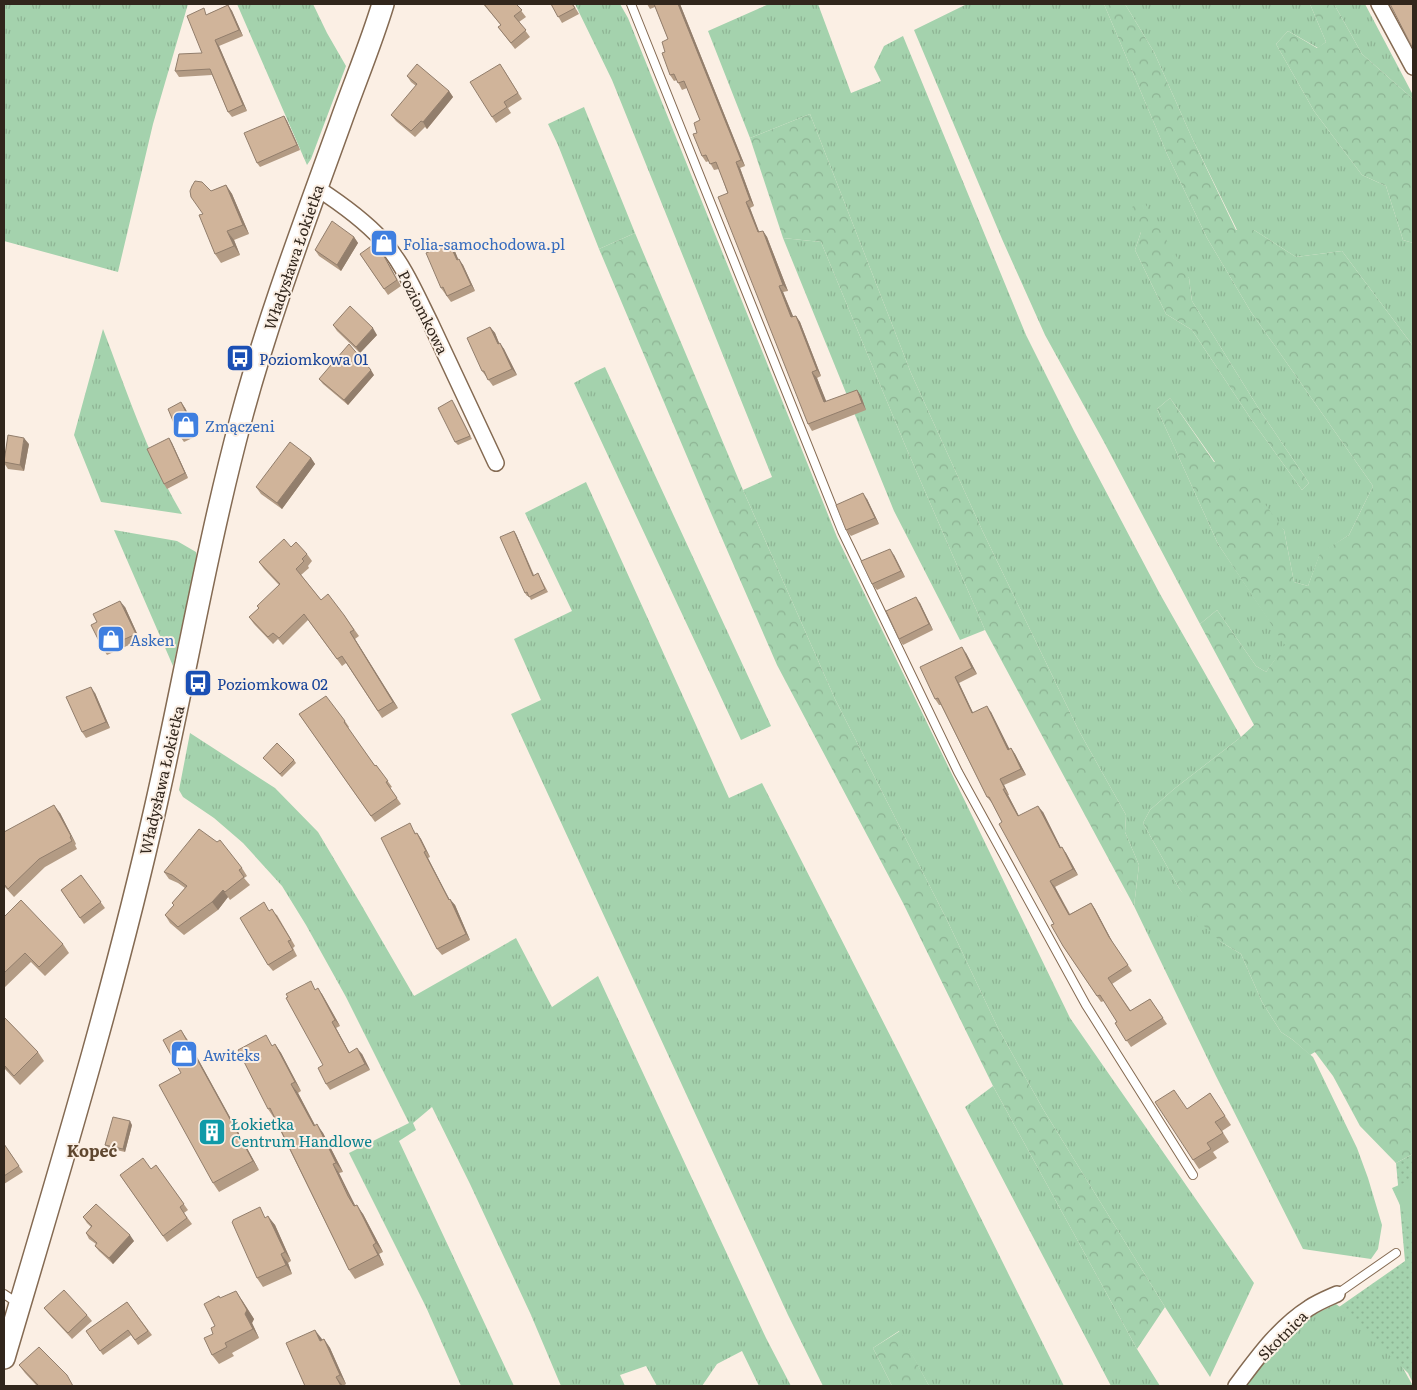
<svg xmlns="http://www.w3.org/2000/svg" width="1417" height="1390" viewBox="0 0 1417 1390" font-family="Literata,serif">
  <defs>
    <pattern id="grass-tufts" width="24" height="20" patternUnits="userSpaceOnUse" patternTransform="scale(1.25)"><rect width="24" height="20" fill="#a4d2ad"/><path d="M3 7l-1-3M5 7V3M7 7l1-3M15 17l-1-3M17 17v-4M19 17l1-3" fill="none" stroke="#8eb494"/></pattern>
    <pattern id="forest-crowns" width="20" height="18" patternUnits="userSpaceOnUse" patternTransform="scale(1.25)"><rect width="20" height="18" fill="#a4d2ad"/><path d="M2 6a3 3 0 1 1 6 0M12 15a3 3 0 1 1 6 0" fill="none" stroke="#8eb494"/></pattern>
    <pattern id="park-dots" width="8" height="8" patternUnits="userSpaceOnUse" patternTransform="scale(1.25)"><rect width="8" height="8" fill="#a4d2ad"/><path d="M2 2h.1M6 6h.1" fill="none" stroke="#8eb494" stroke-width="1.8" stroke-linecap="round"/></pattern>
  </defs>
  <rect width="100%" height="100%" fill="#fbefe4"/>
  <!-- grass -->
  <path fill="url(#grass-tufts)" fill-rule="evenodd" d="M 4,4 L 188,4 L 153,124 L 118,272 L 4,241 Z
    M 237,4 L 313,4 L 327,33 L 346,66 L 311,159 L 307,165 Z
    M 575,4 L 620,4 L 628,18 L 837,537 L 1070,1018 L 1254,1283 L 1210,1377 L 1165,1307 L 1043,1109 L 998,1028 L 947,920 L 835,699 L 743,490 L 772,477 L 612,80 Z
    M 769,4 L 818,4 L 851,93 L 881,81 L 874,67 L 884,46 L 903,36 L 1026,335 L 1074,431 L 1160,594 L 1241,737 L 1174,789 L 1150,810 L 1143,823 L 1179,888 L 1221,942 L 1241,954 L 1262,1002 L 1281,1032 L 1293,1040 L 1313,1057 L 1357,1148 L 1368,1178 L 1382,1225 L 1378,1249 L 1371,1259 L 1303,1249 L 1216,1076 L 1134,906 L 1139,865 L 1125,832 L 1126,815 L 1079,731 L 983,532 L 911,373 L 810,114 L 750,138 L 708,31 Z
    M 967,4 L 1104,4 L 1167,154 L 1207,238 L 1251,312 L 1373,486 L 1349,535 L 1320,554 L 1308,586 L 1294,582 L 1284,530 L 1215,462 L 1170,398 L 1157,409 L 1218,544 L 1286,645 L 1266,672 L 1256,666 L 1217,610 L 1200,624 L 1104,442 L 1045,335 L 1002,239 L 914,30 ZM 1141,232 L 1189,278 L 1192,301 L 1259,409 L 1309,483 L 1302,490 L 1251,419 L 1192,330 L 1166,314 L 1135,250 Z
    M 1125,4 L 1310,4 L 1326,42 L 1318,48 L 1288,31 L 1276,44 L 1314,111 L 1362,175 L 1386,186 L 1403,240 L 1413,243 L 1413,346 L 1342,251 L 1296,257 L 1254,230 L 1237,230 L 1192,138 L 1154,52 Z
    M 1334,4 L 1365,4 L 1413,95 L 1413,99 L 1362,54 Z
    M 584,107 L 635,233 L 599,249 L 558,145 L 548,124 Z
    M 783,238 L 821,242 L 905,445 L 985,630 L 960,640 L 894,511 Z
    M 103,329 C 127,392 148,456 182,514 L 101,502 L 74,435 Z
    M 605,367 L 771,726 L 741,740 L 574,383 L 596,371 Z
    M 586,482 L 729,798 L 762,783 L 899,1053 L 1064,1386 L 929,1386 L 899,1331 L 873,1348 L 892,1386 L 823,1386 L 788,1315 L 511,714 L 541,700 L 514,639 L 572,611 L 525,513 Z
    M 114,530 L 177,541 L 196,552 L 197,558 L 173,666 Z
    M 190,733 L 275,788 L 318,832 L 359,901 L 414,996 L 516,938 L 552,1007 L 598,976 L 766,1338 L 791,1386 L 759,1386 L 742,1351 L 717,1364 L 702,1386 L 657,1386 L 646,1366 L 620,1375 L 625,1386 L 561,1386 L 531,1315 L 470,1184 L 432,1107 L 413,1123 L 416,1130 L 399,1141 L 514,1386 L 461,1386 L 426,1307 L 349,1153 L 409,1123 L 346,997 L 306,925 L 282,886 L 243,843 L 214,818 L 183,797 L 179,790 Z
    M 993,1086 L 1137,1349 L 1160,1386 L 1111,1386 L 965,1107 Z
    M 1336,1304 L 1352,1316 L 1399,1361 L 1413,1386 L 1244,1386 L 1293,1329 L 1313,1315 Z"/>
  <!-- forest -->
  <path fill="url(#forest-crowns)" d="M 1104,4 L 1125,4 L 1154,52 L 1192,138 L 1236,230 L 1254,230 L 1296,257 L 1342,251 L 1413,346 L 1413,1154 L 1396,1163 L 1360,1126 L 1333,1076 L 1315,1052 L 1310,1055 L 1293,1040 L 1281,1032 L 1262,1002 L 1241,954 L 1221,942 L 1203,925 L 1179,888 L 1143,823 L 1150,810 L 1174,789 L 1241,737 L 1254,725 L 1200,624 L 1217,610 L 1256,666 L 1266,672 L 1285,645 L 1218,544 L 1157,409 L 1170,398 L 1214,462 L 1232,459 L 1284,530 L 1294,582 L 1308,586 L 1320,553 L 1349,535 L 1373,486 L 1251,312 L 1207,238 L 1167,154 Z
    M 1310,4 L 1334,4 L 1362,54 L 1413,99 L 1413,243 L 1403,240 L 1386,186 L 1362,175 L 1314,111 L 1276,44 L 1288,31 L 1317,48 L 1326,42 Z
    M 810,114 L 911,373 L 983,532 L 1079,731 L 1126,815 L 1125,832 L 1139,865 L 1134,906 L 985,630 L 905,445 L 821,242 L 783,238 L 750,138 Z
    M 1143,200 L 1189,278 L 1192,301 L 1259,409 L 1309,483 L 1302,490 L 1251,419 L 1192,330 L 1166,314 L 1135,250 L 1141,232 L 1132,207 Z
    M 635,233 L 743,490 L 835,699 L 947,920 L 998,1028 L 1043,1109 L 1165,1307 L 1137,1349 L 993,1086 L 903,903 L 777,665 L 711,513 L 599,249 Z
    M 900,1331 L 929,1386 L 892,1386 L 873,1348 Z"/>
  <!-- park -->
  <path fill="url(#park-dots)" d="M 1413,1154 L 1413,1383 L 1408,1373 L 1339,1307 L 1405,1261 L 1396,1163 Z"/>
  <!-- pitch -->
  <path fill="#a4d2ad" d="M 1413,1179 L 1413,1178 L 1413,1233 L 1392,1188 Z"/>
  <g fill="none" stroke-linecap="round" stroke-linejoin="round">
    <!-- lane casing -->
    <g stroke="#846a52" stroke-width="10">
      <path id="lane" d="M 631,4 L 842,531 L 958,772 L 1086,1005 L 1193,1175
        M 4,1294 L 19,1304
        M 1337,1294 L 1396,1253"/>
    </g>
    <!-- street casing -->
    <g stroke="#846a52" stroke-width="18">
      <path id="street" d="M 1379,4 L 1413,67
        M 317,188 C 340,203 363,219 382,240 C 403,263 416,294 430,322 C 452,369 474,416 496,463
        M 1236,1386 C 1257,1358 1279,1327 1309,1308 C 1318,1302 1328,1298 1337,1294"/>
    </g>
    <!-- secondary casing -->
    <g stroke="#846a52" stroke-width="24">
      <path id="secondary" d="M 4,1358 C 58,1175 114,992 156,805 C 185,677 207,546 241,419 C 268,318 305,221 340,124 C 354,84 371,44 383,4"/>
    </g>
    <!-- lane -->
    <use href="#lane" stroke="#fff" stroke-width="8"/>
    <!-- street -->
    <use href="#street" stroke="#fff" stroke-width="15"/>
    <!-- secondary -->
    <use href="#secondary" stroke="#fff" stroke-width="21"/>
  </g>
  <!-- wall -->
  <path fill="#b39b84" d="M 483,4 L 516,4 L 526,17 L 519,22 L 530,37 L 515,49 L 498,27 L 501,25 Z
    M 551,4 L 573,4 L 579,14 L 562,23 Z
    M 647,4 L 680,4 L 745,166 L 740,168 L 754,206 L 750,208 L 759,232 L 763,231 L 767,237 L 788,291 L 783,292 L 793,317 L 796,316 L 800,322 L 821,376 L 817,378 L 826,402 L 857,390 L 861,396 L 866,410 L 812,431 L 808,424 L 719,169 L 714,170 L 709,161 L 706,162 L 702,156 L 697,133 L 700,120 L 687,88 L 682,90 L 677,80 L 674,81 L 670,75 L 665,52 L 668,39 L 655,7 L 650,9 Z
    M 228,5 L 232,11 L 243,36 L 219,46 L 247,111 L 232,117 L 228,112 L 212,75 L 179,77 L 175,71 L 202,53 L 208,14 Z
    M 504,70 L 522,99 L 508,108 L 511,113 L 496,123 L 492,117 Z
    M 407,76 L 449,91 L 453,97 L 427,129 L 425,127 L 415,137 L 396,121 L 391,115 L 416,86 L 411,82 Z
    M 284,116 L 287,121 L 300,150 L 260,167 L 257,163 Z
    M 226,185 L 232,194 L 249,234 L 234,240 L 240,255 L 221,263 L 215,254 L 203,214 L 211,191 Z
    M 354,237 L 358,243 L 341,271 L 319,256 L 315,250 Z
    M 449,243 L 454,249 L 458,259 L 463,265 L 475,291 L 451,302 L 441,288 Z
    M 360,254 L 389,264 L 401,286 L 388,295 Z
    M 333,325 L 377,335 L 360,353 L 337,331 Z
    M 490,327 L 495,333 L 499,343 L 504,349 L 517,375 L 493,386 L 482,371 Z
    M 374,375 L 348,405 L 323,384 L 319,379 Z
    M 181,402 L 185,408 L 199,435 L 184,442 L 179,435 Z
    M 454,403 L 472,439 L 458,445 L 455,442 Z
    M 169,438 L 172,443 L 188,478 L 167,489 L 164,484 Z
    M 29,444 L 24,471 L 8,469 L 4,463 Z
    M 311,458 L 315,464 L 282,509 L 261,494 L 256,487 Z
    M 867,499 L 879,524 L 851,536 L 846,530 Z
    M 516,534 L 534,575 L 540,577 L 548,592 L 531,600 L 529,596 L 527,596 L 525,593 Z
    M 291,547 L 307,554 L 312,561 L 308,566 L 309,568 L 301,575 L 321,600 L 344,615 L 359,636 L 355,639 L 398,708 L 382,718 L 346,663 L 342,666 L 308,620 L 283,645 L 278,639 L 273,644 L 254,624 L 249,617 L 259,608 L 279,585 L 264,569 L 259,562 Z
    M 894,555 L 905,577 L 877,590 L 872,584 Z
    M 920,603 L 933,630 L 903,645 L 899,639 Z
    M 125,607 L 140,640 L 107,655 L 103,649 Z
    M 966,653 L 977,674 L 959,683 L 973,713 L 991,712 L 1009,749 L 1011,748 L 1015,754 L 1026,775 L 1004,785 L 1009,795 L 1008,795 L 1019,816 L 1043,812 L 1061,848 L 1066,853 L 1078,875 L 1055,887 L 1070,914 L 1091,903 L 1095,909 L 1113,943 L 1132,971 L 1112,984 L 1131,1011 L 1150,999 L 1167,1024 L 1131,1047 L 1115,1023 L 1117,1022 L 1104,1001 L 1101,1002 L 1063,946 L 1054,924 L 1002,822 L 992,803 L 987,797 L 941,705 L 939,705 L 935,699 Z
    M 95,693 L 110,728 L 86,738 L 82,732 Z
    M 299,714 L 345,721 L 349,727 L 348,728 L 375,766 L 376,765 L 392,787 L 390,788 L 401,804 L 375,822 Z
    M 263,758 L 294,760 L 296,763 L 282,777 Z
    M 60,813 L 76,844 L 75,845 L 77,849 L 45,867 L 14,897 L 4,886 L 4,832 Z
    M 414,830 L 416,834 L 417,833 L 421,839 L 430,857 L 428,858 L 449,900 L 455,905 L 470,940 L 442,955 L 437,949 Z
    M 242,868 L 247,876 L 244,878 L 250,885 L 230,900 L 228,897 L 218,910 L 184,935 L 170,923 L 165,915 L 174,905 L 172,903 L 185,888 L 178,883 L 169,879 L 164,872 Z
    M 81,875 L 105,908 L 84,924 L 61,890 Z
    M 270,910 L 277,915 L 295,946 L 293,948 L 297,956 L 273,971 L 268,965 Z
    M 4,917 L 63,944 L 69,953 L 45,976 L 31,962 L 4,988 Z
    M 316,989 L 322,994 L 340,1026 L 336,1028 L 349,1052 L 362,1054 L 370,1070 L 330,1090 L 326,1084 Z
    M 4,1017 L 38,1052 L 44,1061 L 20,1085 L 4,1068 Z
    M 187,1039 L 259,1170 L 219,1192 L 213,1183 Z
    M 275,1044 L 281,1053 L 301,1091 L 298,1093 L 315,1125 L 323,1133 L 343,1172 L 339,1173 L 354,1205 L 363,1214 L 383,1252 L 379,1254 L 384,1265 L 355,1279 L 349,1270 L 274,1118 L 268,1109 Z
    M 1210,1093 L 1231,1125 L 1222,1131 L 1229,1142 L 1213,1152 L 1217,1158 L 1199,1169 L 1193,1160 L 1187,1109 Z
    M 132,1125 L 125,1152 L 108,1148 L 105,1145 Z
    M 4,1144 L 23,1172 L 4,1184 Z
    M 156,1165 L 188,1210 L 184,1213 L 192,1224 L 167,1242 L 120,1175 L 151,1169 Z
    M 83,1217 L 134,1241 L 113,1264 L 99,1251 L 95,1246 L 96,1244 L 89,1239 L 86,1233 L 91,1227 L 87,1223 Z
    M 267,1217 L 275,1225 L 291,1261 L 288,1263 L 292,1274 L 263,1287 L 257,1278 Z
    M 221,1298 L 242,1300 L 254,1319 L 252,1323 L 259,1338 L 232,1353 L 234,1356 L 219,1364 L 212,1355 L 213,1334 Z
    M 127,1302 L 152,1335 L 138,1345 L 131,1335 L 103,1355 L 86,1331 Z
    M 44,1308 L 87,1315 L 92,1321 L 72,1339 L 49,1314 Z
    M 324,1339 L 330,1348 L 346,1384 L 343,1386 L 305,1386 L 322,1340 Z
    M 19,1365 L 74,1386 L 37,1386 L 25,1373 Z"/>
  <!-- shaded-wall -->
  <path fill="#927e6c" d="M 678,4 L 680,4 L 745,166 L 741,160 Z
    M 228,5 L 232,11 L 243,36 L 239,30 Z
    M 215,40 L 219,46 L 247,111 L 243,105 Z
    M 449,91 L 453,97 L 427,129 L 423,122 Z
    M 284,116 L 287,121 L 300,150 L 297,145 Z
    M 736,162 L 740,168 L 754,206 L 750,200 Z
    M 226,185 L 232,194 L 249,234 L 243,225 Z
    M 746,202 L 750,208 L 762,239 L 758,232 Z
    M 227,231 L 234,240 L 240,255 L 234,246 Z
    M 763,231 L 767,237 L 788,291 L 783,285 Z
    M 354,237 L 358,243 L 341,271 L 337,265 Z
    M 449,243 L 454,249 L 461,266 L 457,260 Z
    M 459,259 L 463,265 L 475,291 L 471,285 Z
    M 779,286 L 783,292 L 796,323 L 791,317 Z
    M 796,316 L 800,322 L 821,376 L 817,370 Z
    M 490,327 L 495,333 L 502,350 L 498,344 Z
    M 373,328 L 377,335 L 360,353 L 356,347 Z
    M 500,343 L 504,349 L 517,375 L 512,369 Z
    M 371,370 L 374,375 L 348,405 L 344,400 Z
    M 812,372 L 817,378 L 829,408 L 824,402 Z
    M 857,390 L 861,396 L 866,410 L 862,403 Z
    M 181,402 L 185,408 L 199,435 L 194,429 Z
    M 24,438 L 29,444 L 24,471 L 20,465 Z
    M 169,438 L 172,443 L 188,478 L 185,473 Z
    M 311,458 L 315,464 L 282,509 L 277,503 Z
    M 863,493 L 867,499 L 879,524 L 875,518 Z
    M 514,531 L 516,534 L 535,579 L 533,576 Z
    M 890,549 L 894,555 L 905,577 L 901,571 Z
    M 916,597 L 920,603 L 933,630 L 929,624 Z
    M 120,601 L 125,607 L 140,640 L 136,634 Z
    M 350,632 L 355,639 L 398,708 L 393,702 Z
    M 962,647 L 966,653 L 977,674 L 972,668 Z
    M 955,677 L 959,683 L 976,719 L 972,713 Z
    M 91,687 L 95,693 L 110,728 L 106,722 Z
    M 987,706 L 991,712 L 1013,756 L 1008,750 Z
    M 1011,748 L 1015,754 L 1026,775 L 1021,769 Z
    M 1000,779 L 1004,785 L 1009,795 L 1005,789 Z
    M 1003,789 L 1008,795 L 1022,822 L 1018,816 Z
    M 54,805 L 60,813 L 76,844 L 71,836 Z
    M 1038,806 L 1043,812 L 1064,854 L 1060,848 Z
    M 417,833 L 421,839 L 430,857 L 426,851 Z
    M 1062,847 L 1066,853 L 1078,875 L 1073,869 Z
    M 424,852 L 428,858 L 453,906 L 449,900 Z
    M 1050,881 L 1055,887 L 1073,921 L 1069,915 Z
    M 223,890 L 228,897 L 218,910 L 212,902 Z
    M 450,899 L 455,905 L 470,940 L 466,934 Z
    M 1091,903 L 1095,909 L 1113,943 L 1132,971 L 1109,937 Z
    M 318,988 L 322,994 L 340,1026 L 335,1020 Z
    M 332,1022 L 336,1028 L 353,1059 L 349,1053 Z
    M 181,1030 L 187,1039 L 259,1170 L 253,1161 Z
    M 275,1044 L 281,1053 L 301,1091 L 295,1082 Z
    M 357,1048 L 362,1054 L 370,1070 L 365,1064 Z
    M 291,1084 L 298,1093 L 320,1135 L 314,1126 Z
    M 130,1121 L 132,1125 L 125,1152 L 123,1149 Z
    M 317,1124 L 323,1133 L 343,1172 L 336,1163 Z
    M 333,1164 L 339,1173 L 360,1215 L 354,1206 Z
    M 357,1205 L 363,1214 L 383,1252 L 376,1243 Z
    M 268,1216 L 275,1225 L 291,1261 L 285,1252 Z
    M 130,1235 L 134,1241 L 113,1264 L 109,1258 Z
    M 373,1245 L 379,1254 L 384,1265 L 378,1255 Z
    M 281,1254 L 288,1263 L 292,1274 L 286,1265 Z
    M 236,1291 L 254,1319 L 252,1323 L 259,1338 L 253,1329 L 245,1314 Z
    M 315,1330 L 322,1339 L 326,1350 L 320,1341 Z
    M 324,1339 L 330,1348 L 346,1384 L 340,1375 Z
    M 336,1377 L 343,1386 L 341,1386 Z"/>
  <!-- building -->
  <path fill="#d0b49a" stroke="#927e6c" d="M 484,4 L 516,4 L 522,10 L 514,16 L 526,30 L 511,43 L 498,27 L 501,25 Z
    M 551,4 L 572,4 L 575,8 L 558,17 Z
    M 654,4 L 678,4 L 741,160 L 736,162 L 750,200 L 746,202 L 758,232 L 763,231 L 783,285 L 779,286 L 791,317 L 796,316 L 817,370 L 812,372 L 824,402 L 857,390 L 862,403 L 808,424 L 718,197 L 728,193 L 716,162 L 710,164 L 706,155 L 702,156 L 693,134 L 697,133 L 694,123 L 700,120 L 684,81 L 678,83 L 674,74 L 670,75 L 662,53 L 665,52 L 662,42 L 668,39 Z
    M 1390,4 L 1413,4 L 1413,49 Z
    M 228,5 L 239,30 L 215,40 L 243,105 L 228,112 L 210,69 L 175,71 L 179,54 L 202,53 L 187,16 L 204,8 L 206,15 Z
    M 417,64 L 449,91 L 423,122 L 421,121 L 411,131 L 391,115 L 417,84 L 407,76 Z
    M 500,64 L 518,93 L 504,102 L 507,107 L 492,117 L 470,82 Z
    M 284,116 L 297,145 L 257,163 L 244,133 Z
    M 195,181 L 202,182 L 211,191 L 226,185 L 243,225 L 227,231 L 234,246 L 215,254 L 199,215 L 203,214 L 191,197 L 190,191 L 192,186 Z
    M 332,221 L 354,237 L 337,265 L 315,250 Z
    M 449,243 L 457,260 L 459,259 L 471,285 L 447,296 L 443,287 L 441,288 L 426,253 Z
    M 374,244 L 385,258 L 397,280 L 384,289 L 360,254 Z
    M 350,306 L 373,328 L 356,347 L 333,325 Z
    M 490,327 L 498,344 L 500,343 L 512,369 L 488,380 L 484,371 L 482,371 L 467,338 Z
    M 349,344 L 371,370 L 344,400 L 319,379 Z
    M 452,400 L 470,436 L 455,442 L 438,408 Z
    M 181,402 L 194,429 L 179,435 L 168,409 Z
    M 8,435 L 24,438 L 20,465 L 4,462 Z
    M 169,438 L 185,473 L 164,484 L 147,449 Z
    M 290,442 L 311,458 L 277,503 L 256,487 Z
    M 863,493 L 875,518 L 846,530 L 836,505 Z
    M 514,531 L 533,576 L 538,573 L 545,589 L 529,597 L 527,592 L 525,593 L 500,537 Z
    M 284,539 L 291,547 L 296,542 L 307,554 L 302,559 L 304,561 L 296,569 L 321,600 L 328,594 L 344,615 L 354,630 L 350,632 L 393,702 L 378,711 L 342,656 L 337,659 L 304,614 L 279,638 L 273,633 L 268,637 L 249,617 L 259,608 L 257,606 L 280,584 L 259,562 Z
    M 890,549 L 901,571 L 872,584 L 861,561 Z
    M 916,597 L 929,624 L 899,639 L 886,611 Z
    M 120,601 L 136,634 L 103,649 L 91,625 L 97,622 L 93,614 Z
    M 962,647 L 972,668 L 955,677 L 972,713 L 987,706 L 1008,750 L 1011,748 L 1021,769 L 1000,779 L 1005,789 L 1003,789 L 1018,816 L 1038,806 L 1060,848 L 1062,847 L 1073,869 L 1050,881 L 1069,915 L 1091,903 L 1109,937 L 1128,965 L 1108,978 L 1130,1011 L 1150,999 L 1163,1018 L 1126,1041 L 1115,1023 L 1117,1022 L 1100,995 L 1097,996 L 1063,946 L 1051,925 L 1054,924 L 999,824 L 1002,822 L 989,797 L 987,797 L 938,698 L 935,699 L 920,667 Z
    M 91,687 L 106,722 L 82,732 L 66,697 Z
    M 326,696 L 345,721 L 344,722 L 375,766 L 376,765 L 388,781 L 386,782 L 397,798 L 371,816 L 299,714 Z
    M 277,743 L 294,760 L 280,774 L 263,758 Z
    M 54,805 L 71,836 L 70,837 L 72,841 L 39,859 L 8,889 L 4,884 L 4,832 Z
    M 410,823 L 415,834 L 417,833 L 426,851 L 424,852 L 449,900 L 450,899 L 466,934 L 437,949 L 381,838 Z
    M 199,829 L 217,842 L 220,840 L 242,868 L 239,870 L 244,877 L 225,892 L 223,890 L 212,902 L 178,927 L 165,915 L 174,905 L 172,903 L 187,886 L 172,875 L 164,872 Z
    M 81,875 L 101,902 L 80,918 L 61,890 Z
    M 21,900 L 63,944 L 39,967 L 25,953 L 4,973 L 4,917 Z
    M 264,902 L 269,911 L 272,909 L 291,940 L 288,941 L 293,950 L 268,965 L 240,918 Z
    M 311,981 L 315,990 L 318,988 L 335,1020 L 332,1022 L 349,1053 L 357,1048 L 365,1064 L 326,1084 L 318,1068 L 323,1065 L 286,998 L 288,997 L 286,994 Z
    M 4,1017 L 38,1052 L 14,1076 L 4,1065 Z
    M 181,1030 L 253,1161 L 213,1183 L 159,1085 L 181,1073 L 163,1040 Z
    M 266,1035 L 272,1046 L 275,1044 L 295,1082 L 291,1084 L 314,1126 L 317,1124 L 336,1163 L 333,1164 L 348,1196 L 354,1206 L 357,1205 L 376,1243 L 373,1245 L 378,1255 L 349,1270 L 270,1108 L 268,1109 L 238,1050 Z
    M 1174,1090 L 1187,1109 L 1210,1093 L 1225,1116 L 1215,1122 L 1223,1133 L 1207,1143 L 1211,1149 L 1193,1160 L 1155,1102 Z
    M 113,1117 L 130,1121 L 123,1149 L 105,1145 Z
    M 4,1144 L 19,1166 L 4,1176 Z
    M 143,1158 L 151,1169 L 156,1165 L 184,1204 L 180,1207 L 187,1218 L 163,1236 L 120,1175 Z
    M 96,1204 L 130,1235 L 109,1258 L 95,1246 L 97,1243 L 86,1233 L 92,1226 L 83,1217 Z
    M 260,1207 L 265,1218 L 268,1216 L 285,1252 L 281,1254 L 286,1265 L 257,1278 L 232,1222 L 233,1221 L 233,1220 Z
    M 64,1290 L 87,1315 L 68,1333 L 44,1308 Z
    M 236,1291 L 247,1310 L 245,1314 L 253,1329 L 225,1343 L 227,1347 L 212,1355 L 204,1338 L 213,1334 L 211,1328 L 215,1326 L 204,1304 L 219,1296 L 220,1298 Z
    M 127,1302 L 148,1331 L 135,1340 L 128,1330 L 100,1351 L 86,1331 Z
    M 315,1330 L 320,1341 L 324,1339 L 340,1375 L 336,1377 L 341,1386 L 305,1386 L 286,1343 Z
    M 39,1347 L 67,1375 L 73,1386 L 39,1386 L 19,1365 Z"/>
  <!-- icons -->
  <defs>
    <g id="shop-square" transform="scale(1.4375)"><rect x="-9" y="-9" width="18" height="18" rx="4" fill="#3f7fe0" stroke="#fbefe4"/><path d="M-5-2.5h2.3a2.7 3.5 0 0 1 5.4 0H5L5.5 6h-11ZM-1.5-2.5h3a1.5 2.3 0 0 0-3 0Z" fill="#fff"/></g>
    <g id="bus-square" transform="scale(1.4375)"><rect x="-9" y="-9" width="18" height="18" rx="4" fill="#1a4fb4" stroke="#fbefe4"/><path d="M-5-6H5V4H4V6H2V4H-2V6H-4V4H-5ZM-3.5-4V0h7V-4ZM-3.5 1.2v1.5H-2V1.2ZM2 1.2v1.5H3.5V1.2Z" fill="#fff"/></g>
    <g id="building-square" transform="scale(1.4375)"><rect x="-9" y="-9" width="18" height="18" rx="4" fill="#0f9aa8" stroke="#fbefe4"/><path d="M-4-6H4V6H1V3H-1V6H-4ZM-2.5-4.3h1.7v1.8h-1.7ZM.8-4.3h1.7v1.8H.8ZM-2.5-1h1.7V.8h-1.7ZM.8-1h1.7V.8H.8Z" fill="#fff"/></g>
  </defs>
  <g fill-rule="evenodd">
    <use href="#shop-square" x="384" y="243"/>
    <use href="#bus-square" x="240" y="358"/>
    <use href="#shop-square" x="186" y="425"/>
    <use href="#shop-square" x="111" y="639"/>
    <use href="#bus-square" x="198" y="683"/>
    <use href="#shop-square" x="184" y="1054"/>
    <use href="#building-square" x="212" y="1132"/>
  </g>
  <g text-anchor="middle" dominant-baseline="central" stroke-width="4" stroke-linejoin="round" paint-order="stroke">
    <!-- shop labels -->
    <g font-size="15" fill="#366cbe" stroke="#fbefe4" text-anchor="start">
      <text x="403" y="243">Folia-samochodowa.pl</text>
      <text x="205" y="425">Zmączeni</text>
      <text x="130" y="639">Asken</text>
      <text x="203" y="1054">Awiteks</text>
    </g>
    <!-- street labels -->
    <g font-size="15" fill="#31261c" stroke="#fbefe4">
      <text transform="translate(293 257) rotate(-71)">Władysława Łokietka</text>
      <text transform="translate(424 312) rotate(63)">Poziomkowa</text>
      <text transform="translate(161 780) rotate(-77)">Władysława Łokietka</text>
      <text transform="translate(1282 1335) rotate(-45)">Skotnica</text>
    </g>
    <!-- transit labels -->
    <g font-size="15" fill="#164399" stroke="#fbefe4" text-anchor="start">
      <text x="259" y="358">Poziomkowa 01</text>
      <text x="217" y="683">Poziomkowa 02</text>
    </g>
    <!-- culture labels -->
    <g font-size="15" fill="#0d838f" stroke="#fbefe4" text-anchor="start">
      <text x="231" y="1123">Łokietka<tspan x="231" dy="17">Centrum Handlowe</tspan></text>
    </g>
    <!-- neighbourhood labels -->
    <g font-size="16" font-weight="bold" fill="#5f472f" stroke="#fbefe4">
      <text x="92" y="1150">Kopeć</text>
    </g>
  </g>
  <!-- border -->
  <rect width="1417" height="1390" fill="none" stroke="#31261c" stroke-width="10"/>
</svg>
